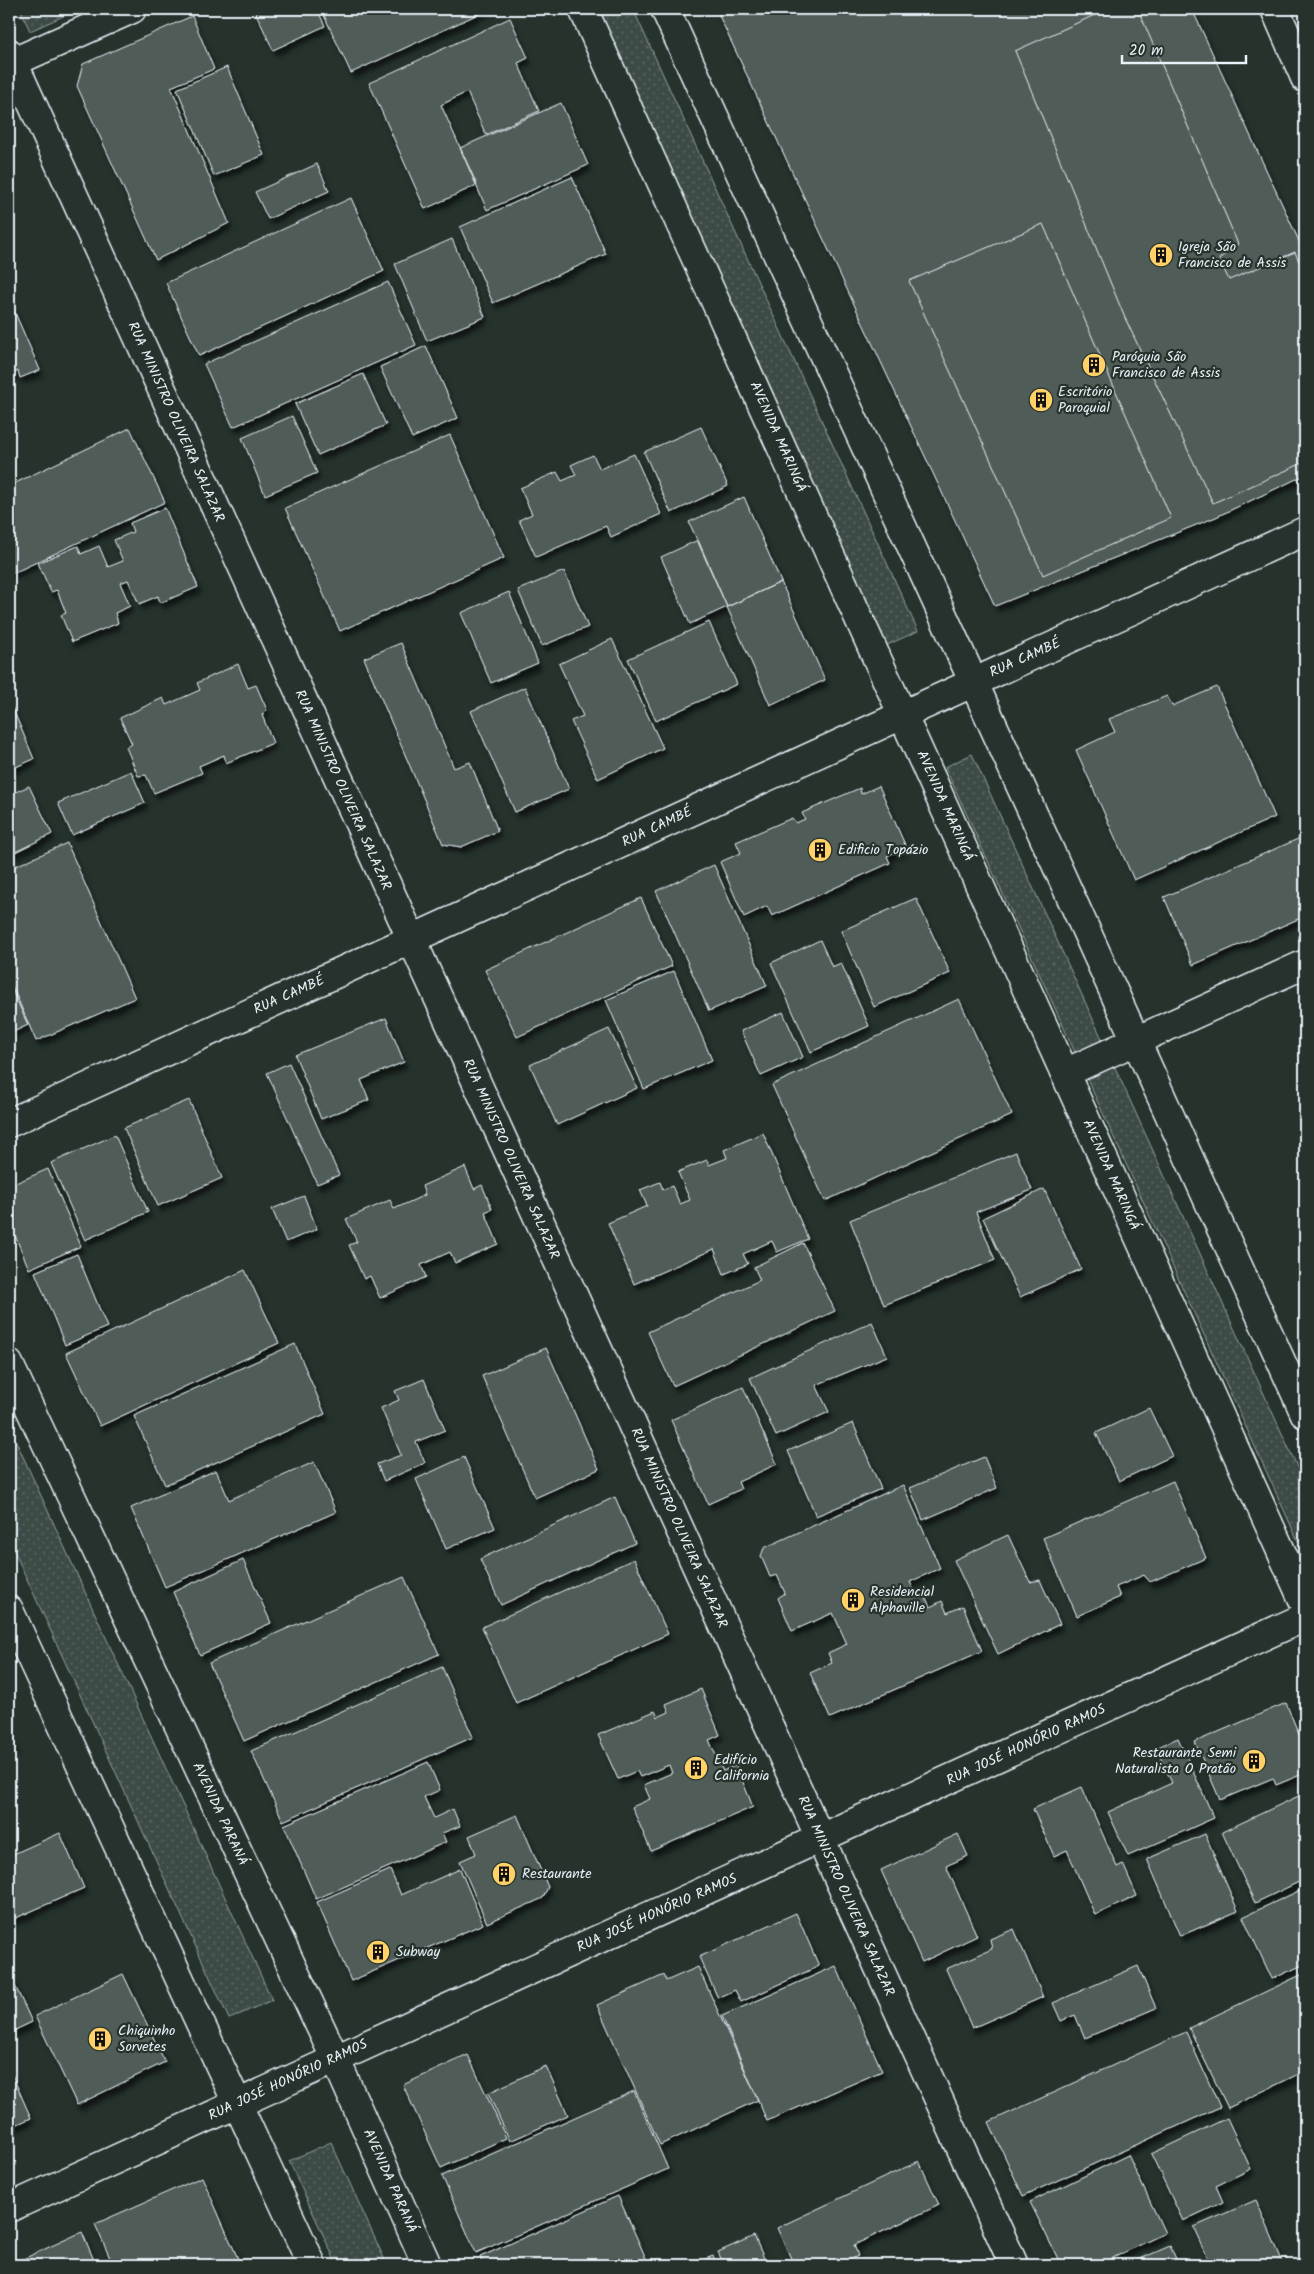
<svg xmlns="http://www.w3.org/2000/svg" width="1314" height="2274" viewBox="0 0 1314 2274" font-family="Kalam,sans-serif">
  <defs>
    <pattern id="park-dots" width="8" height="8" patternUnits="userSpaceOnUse" patternTransform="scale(1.25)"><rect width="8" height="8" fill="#3e4b47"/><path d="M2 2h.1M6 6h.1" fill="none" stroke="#5a6562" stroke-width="1.8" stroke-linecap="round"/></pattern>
    <filter id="shadow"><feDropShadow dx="3" dy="5.5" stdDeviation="2.5" flood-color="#0009"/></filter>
  </defs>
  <rect width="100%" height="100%" fill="#26332d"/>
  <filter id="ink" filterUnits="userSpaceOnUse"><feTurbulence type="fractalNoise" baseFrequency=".02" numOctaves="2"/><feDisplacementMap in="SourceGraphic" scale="10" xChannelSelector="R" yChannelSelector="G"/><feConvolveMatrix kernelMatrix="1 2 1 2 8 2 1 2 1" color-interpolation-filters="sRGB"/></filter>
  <g filter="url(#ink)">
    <!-- park -->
    <path fill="url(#park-dots)" stroke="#939ea0" d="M 20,9 L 79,9 L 30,31 Z
      M 595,9 L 633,9 L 918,631 L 887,645 Z
      M 972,754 L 1305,1484 L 1305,1538 L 1298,1541 L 945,767 Z
      M 9,1426 L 272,2000 L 229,2019 L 9,1540 Z
      M 331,2142 L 387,2265 L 337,2265 L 289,2161 Z"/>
    <!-- building -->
    <path fill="#505c59" stroke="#e8f1f8" filter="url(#shadow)" d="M 254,9 L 317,9 L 325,26 L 273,50 Z
      M 321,9 L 489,9 L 351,73 Z
      M 716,9 L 1192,9 L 1305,254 L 1305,475 L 1216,517 L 995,606 Z
      M 1108,9 L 1138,9 L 1238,244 L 1219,259 L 1229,280 L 1295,252 L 1305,275 L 1305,462 L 1213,503 L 1125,318 L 1015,51 Z
      M 192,16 L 214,69 L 171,87 L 229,223 L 156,260 L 77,86 L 83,64 Z
      M 510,18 L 528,58 L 518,63 L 539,111 L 486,135 L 467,92 L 441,105 L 477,185 L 425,209 L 369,83 Z
      M 227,67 L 264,155 L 214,176 L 177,89 Z
      M 561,103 L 588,165 L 487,210 L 460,148 Z
      M 317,164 L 329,191 L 268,219 L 255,192 Z
      M 572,177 L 606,254 L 493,303 L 460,227 Z
      M 351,198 L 384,271 L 199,356 L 166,283 Z
      M 1043,224 L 1171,518 L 1043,575 L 909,281 Z
      M 452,239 L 485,317 L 427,341 L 395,264 Z
      M 388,282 L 416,345 L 233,427 L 204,364 Z
      M 9,299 L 40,370 L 20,378 L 18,371 L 9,375 Z
      M 426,346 L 458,418 L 412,438 L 380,367 Z
      M 363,374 L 386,425 L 318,455 L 295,404 Z
      M 292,416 L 317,473 L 265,495 L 242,438 Z
      M 701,427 L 728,486 L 671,513 L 644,452 Z
      M 130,428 L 165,502 L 9,575 L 9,486 Z
      M 450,435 L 504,558 L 340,631 L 285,508 Z
      M 634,454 L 661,514 L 611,537 L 606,526 L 536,557 L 519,520 L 532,514 L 520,488 L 557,472 L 562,481 L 576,475 L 571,465 L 593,455 L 600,469 Z
      M 744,497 L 781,582 L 727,607 L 689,522 Z
      M 165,508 L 198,587 L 160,603 L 158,596 L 139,604 L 128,580 L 120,583 L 130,606 L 115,613 L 118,623 L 72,642 L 61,615 L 66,613 L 57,590 L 51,592 L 38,563 L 78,546 L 81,554 L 99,546 L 108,567 L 123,561 L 114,540 L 133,532 L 130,523 Z
      M 698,540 L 727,607 L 690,624 L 661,557 Z
      M 564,571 L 588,627 L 542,646 L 518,590 Z
      M 781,582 L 825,680 L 770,705 L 727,607 Z
      M 509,592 L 538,663 L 491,683 L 461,613 Z
      M 709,622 L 737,684 L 656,721 L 628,659 Z
      M 612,639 L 663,748 L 598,779 L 571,721 L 583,716 L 559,664 Z
      M 401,643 L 454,768 L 470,762 L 498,831 L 461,847 L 443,844 L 364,658 Z
      M 238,664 L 248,688 L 256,685 L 267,710 L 262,715 L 273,743 L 226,763 L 224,755 L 199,766 L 202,773 L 154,793 L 146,775 L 138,776 L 126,747 L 132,744 L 120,718 L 163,698 L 166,705 L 200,690 L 197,683 Z
      M 525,687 L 569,789 L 515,812 L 471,711 Z
      M 1217,687 L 1275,817 L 1134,880 L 1076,750 L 1115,732 L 1109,719 L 1167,696 L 1172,706 Z
      M 9,700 L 34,759 L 9,770 Z
      M 131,771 L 145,803 L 72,835 L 58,803 Z
      M 29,786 L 52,834 L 9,855 L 9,795 Z
      M 879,786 L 906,847 L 887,856 L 890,863 L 772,916 L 767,906 L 744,917 L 720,862 L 741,853 L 736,842 L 792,818 L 796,823 L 805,819 L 802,813 L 860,788 L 861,794 Z
      M 1305,836 L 1305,916 L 1193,965 L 1164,897 Z
      M 67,843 L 135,998 L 36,1041 L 9,979 L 9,869 Z
      M 714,865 L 767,986 L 709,1011 L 656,891 Z
      M 641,898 L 672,966 L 517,1037 L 485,970 Z
      M 916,898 L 950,973 L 874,1007 L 841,931 Z
      M 820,940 L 832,967 L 841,963 L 869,1026 L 811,1052 L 771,963 Z
      M 674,971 L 712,1060 L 644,1089 L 606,1000 Z
      M 9,983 L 28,1025 L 9,1034 Z
      M 959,999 L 1012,1115 L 825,1201 L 772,1085 Z
      M 783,1012 L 803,1057 L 761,1076 L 741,1031 Z
      M 386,1018 L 404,1062 L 361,1080 L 369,1100 L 321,1119 L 295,1055 Z
      M 609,1029 L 637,1088 L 557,1125 L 530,1065 Z
      M 289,1063 L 339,1175 L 317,1184 L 267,1073 Z
      M 189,1100 L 222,1178 L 158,1206 L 124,1128 Z
      M 763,1133 L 808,1239 L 777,1252 L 772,1241 L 743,1254 L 748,1264 L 724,1274 L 714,1249 L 634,1284 L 608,1223 L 647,1206 L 640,1190 L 660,1182 L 663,1190 L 672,1186 L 680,1204 L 690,1200 L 678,1172 L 707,1160 L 709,1165 L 727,1158 L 724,1150 Z
      M 115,1135 L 148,1212 L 85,1240 L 51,1163 Z
      M 1016,1152 L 1032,1190 L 976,1212 L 995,1260 L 884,1305 L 850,1220 Z
      M 465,1167 L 474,1189 L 482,1185 L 492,1209 L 485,1212 L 498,1244 L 455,1263 L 450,1252 L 421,1265 L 426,1277 L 380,1298 L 370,1276 L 364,1279 L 349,1245 L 357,1242 L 346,1219 L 390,1200 L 394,1209 L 425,1195 L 422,1186 Z
      M 48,1169 L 81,1246 L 29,1269 L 9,1221 L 9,1186 Z
      M 1044,1189 L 1081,1269 L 1020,1297 L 983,1218 Z
      M 304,1196 L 317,1229 L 286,1242 L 272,1209 Z
      M 803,1243 L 835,1311 L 673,1386 L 648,1332 L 760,1280 L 754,1267 Z
      M 77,1254 L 107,1327 L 65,1345 L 35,1272 Z
      M 245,1270 L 279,1343 L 100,1426 L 66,1353 Z
      M 872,1322 L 887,1356 L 816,1385 L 829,1412 L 776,1436 L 750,1378 Z
      M 295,1344 L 325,1414 L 165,1485 L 134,1416 Z
      M 546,1348 L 599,1469 L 535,1498 L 482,1376 Z
      M 424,1379 L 445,1430 L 416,1442 L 425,1463 L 384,1481 L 377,1464 L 401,1455 L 381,1408 L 399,1400 L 395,1391 Z
      M 743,1387 L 777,1464 L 738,1482 L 741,1489 L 708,1504 L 671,1420 Z
      M 1149,1408 L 1172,1456 L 1119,1481 L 1096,1433 Z
      M 853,1423 L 881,1489 L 816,1516 L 788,1451 Z
      M 464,1457 L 495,1528 L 446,1549 L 416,1479 Z
      M 984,1457 L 997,1488 L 923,1520 L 910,1488 Z
      M 314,1462 L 336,1512 L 165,1587 L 131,1508 L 216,1470 L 229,1500 Z
      M 1173,1481 L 1206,1558 L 1150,1582 L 1144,1575 L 1116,1587 L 1120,1597 L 1077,1616 L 1043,1538 Z
      M 903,1485 L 940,1568 L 910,1582 L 916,1594 L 923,1591 L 930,1607 L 942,1601 L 947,1613 L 963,1606 L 982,1651 L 830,1718 L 810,1673 L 832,1663 L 828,1653 L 847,1644 L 833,1613 L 792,1631 L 778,1598 L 785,1593 L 777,1575 L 770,1577 L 761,1556 L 764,1548 Z
      M 615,1497 L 635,1543 L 501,1605 L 480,1559 Z
      M 1008,1535 L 1030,1582 L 1040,1580 L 1060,1624 L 998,1654 L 954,1560 Z
      M 634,1559 L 668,1634 L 516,1703 L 482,1627 Z
      M 243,1560 L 271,1623 L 200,1655 L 173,1592 Z
      M 404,1577 L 439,1654 L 244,1741 L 209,1663 Z
      M 442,1667 L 473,1737 L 283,1821 L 251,1751 Z
      M 701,1689 L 720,1735 L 709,1740 L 723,1771 L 736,1765 L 753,1807 L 651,1851 L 632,1807 L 650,1799 L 644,1785 L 672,1773 L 669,1765 L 640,1777 L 637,1771 L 618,1779 L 598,1735 L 655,1711 L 658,1717 L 669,1712 L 666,1704 Z
      M 1286,1703 L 1305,1749 L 1305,1773 L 1276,1785 L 1273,1778 L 1220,1800 L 1195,1742 Z
      M 9,1734 L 15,1748 L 9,1751 Z
      M 1178,1738 L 1214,1818 L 1128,1856 L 1108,1812 L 1172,1783 L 1156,1748 Z
      M 428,1762 L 440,1790 L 424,1797 L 434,1818 L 453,1809 L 460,1826 L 442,1833 L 446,1842 L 316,1899 L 284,1825 Z
      M 1082,1787 L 1117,1867 L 1123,1864 L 1137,1896 L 1095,1915 L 1067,1850 L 1054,1856 L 1033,1809 Z
      M 1305,1793 L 1305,1879 L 1255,1903 L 1222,1832 Z
      M 517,1815 L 548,1887 L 543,1898 L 487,1923 L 460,1861 L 476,1854 L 469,1836 Z
      M 60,1833 L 84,1888 L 9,1921 L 9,1856 Z
      M 958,1834 L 968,1856 L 946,1866 L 977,1936 L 922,1962 L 881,1870 Z
      M 1205,1834 L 1238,1911 L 1180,1936 L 1147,1859 Z
      M 460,1869 L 483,1924 L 351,1981 L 317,1902 L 390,1870 L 401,1895 Z
      M 1305,1888 L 1305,1964 L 1272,1979 L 1243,1917 Z
      M 796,1913 L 819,1966 L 741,2002 L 735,1990 L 718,1998 L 699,1957 Z
      M 1014,1929 L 1043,1997 L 972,2028 L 946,1969 L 992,1949 L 990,1939 Z
      M 836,1966 L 882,2071 L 767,2121 L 722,2016 Z
      M 1138,1966 L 1156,2008 L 1085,2038 L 1075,2015 L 1061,2021 L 1053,2003 Z
      M 698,1967 L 758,2100 L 660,2145 L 597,2005 L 664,1975 L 666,1981 Z
      M 9,1973 L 32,2022 L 9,2033 Z
      M 1305,1973 L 1305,2071 L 1228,2108 L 1189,2028 Z
      M 123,1974 L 165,2062 L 77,2105 L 35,2016 Z
      M 1186,2032 L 1220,2107 L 1023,2196 L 989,2122 Z
      M 468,2055 L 506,2138 L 441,2168 L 403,2085 Z
      M 546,2066 L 568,2115 L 510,2141 L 488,2093 Z
      M 9,2068 L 31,2118 L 9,2128 Z
      M 634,2091 L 668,2169 L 476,2253 L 442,2176 Z
      M 1227,2118 L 1251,2169 L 1216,2186 L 1223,2202 L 1183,2221 L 1151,2154 Z
      M 1128,2155 L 1165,2233 L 1098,2265 L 1061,2265 L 1030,2202 Z
      M 919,2161 L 939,2205 L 854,2245 L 858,2256 L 838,2265 L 794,2265 L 777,2228 Z
      M 202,2177 L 239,2261 L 229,2265 L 113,2265 L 95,2224 Z
      M 618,2196 L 649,2265 L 483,2265 L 480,2257 Z
      M 1256,2200 L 1284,2265 L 1226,2265 L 1224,2261 L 1211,2265 L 1194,2227 Z
      M 82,2232 L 96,2265 L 10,2265 Z
      M 754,2236 L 767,2265 L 724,2265 L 718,2252 Z
      M 1170,2246 L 1179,2265 L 1126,2265 Z
      M 713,2256 L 717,2265 L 690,2265 Z"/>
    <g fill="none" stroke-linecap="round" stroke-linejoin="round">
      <!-- minor casing -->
      <g stroke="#e8f1f8" stroke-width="31">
        <path id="minor" d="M 583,9 L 1305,1604
          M 665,9 L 973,681 L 1305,1414
          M 1275,9 L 1305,78
          M 9,53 L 1014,2265
          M 9,64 L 132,9
          M 1065,1073 L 1305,964
          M 9,1123 L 1305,531
          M 9,2208 L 1305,1617"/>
      </g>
      <!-- major casing -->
      <g stroke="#e8f1f8" stroke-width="31">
        <path id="major" d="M 9,1364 L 335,2058 L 427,2265
          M 9,1610 L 312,2265"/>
      </g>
      <!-- minor -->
      <use href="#minor" stroke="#26332d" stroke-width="28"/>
      <!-- major -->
      <use href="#major" stroke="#26332d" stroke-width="28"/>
    </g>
  </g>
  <!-- icons -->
  <defs>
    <g id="building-disc" transform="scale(1.25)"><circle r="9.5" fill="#ffd166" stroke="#26332d"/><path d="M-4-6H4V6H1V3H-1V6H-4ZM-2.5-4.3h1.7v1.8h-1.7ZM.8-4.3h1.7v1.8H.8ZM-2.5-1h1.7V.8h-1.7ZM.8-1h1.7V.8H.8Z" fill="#111"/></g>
  </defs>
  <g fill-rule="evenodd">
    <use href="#building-disc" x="1161" y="255"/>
    <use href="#building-disc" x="1094" y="365"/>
    <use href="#building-disc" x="1041" y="400"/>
    <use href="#building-disc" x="820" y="850"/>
    <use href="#building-disc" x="853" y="1600"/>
    <use href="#building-disc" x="1254" y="1761"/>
    <use href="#building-disc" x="696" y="1768"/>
    <use href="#building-disc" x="504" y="1874"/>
    <use href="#building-disc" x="378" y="1952"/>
    <use href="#building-disc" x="100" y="2039"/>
  </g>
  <g text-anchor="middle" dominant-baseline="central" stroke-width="4.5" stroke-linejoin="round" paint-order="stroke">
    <!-- poi labels -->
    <g font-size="14" fill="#e8f1f8" stroke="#26332d" text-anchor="start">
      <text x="1178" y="247">Igreja São<tspan x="1178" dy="16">Francisco de Assis</tspan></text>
      <text x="1112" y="357">Paróquia São<tspan x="1112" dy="16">Francisco de Assis</tspan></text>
      <text x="1058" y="392">Escritório<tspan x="1058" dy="16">Paroquial</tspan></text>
      <text x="838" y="850">Edificio Topázio</text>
      <text x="870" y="1592">Residencial<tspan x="870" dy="16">Alphaville</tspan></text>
      <text x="1236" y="1753" text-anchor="end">Restaurante Semi<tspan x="1236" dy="16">Naturalista O Pratão</tspan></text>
      <text x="714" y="1760">Edifício<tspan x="714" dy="16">California</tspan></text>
      <text x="522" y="1874">Restaurante</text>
      <text x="396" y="1952">Subway</text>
      <text x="118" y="2031">Chiquinho<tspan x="118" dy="16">Sorvetes</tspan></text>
    </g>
    <!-- street labels -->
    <g font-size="14" fill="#e8f1f8" stroke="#26332d">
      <text transform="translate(176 422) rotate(66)">RUA MINISTRO OLIVEIRA SALAZAR</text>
      <text transform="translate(778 437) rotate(66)">AVENIDA MARINGÁ</text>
      <text transform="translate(1025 658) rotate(-24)">RUA CAMBÉ</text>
      <text transform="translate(343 790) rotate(66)">RUA MINISTRO OLIVEIRA SALAZAR</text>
      <text transform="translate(945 806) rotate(66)">AVENIDA MARINGÁ</text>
      <text transform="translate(657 827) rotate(-25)">RUA CAMBÉ</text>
      <text transform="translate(289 995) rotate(-24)">RUA CAMBÉ</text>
      <text transform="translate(511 1159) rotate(66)">RUA MINISTRO OLIVEIRA SALAZAR</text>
      <text transform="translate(1111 1175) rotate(66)">AVENIDA MARINGÁ</text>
      <text transform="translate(679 1528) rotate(66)">RUA MINISTRO OLIVEIRA SALAZAR</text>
      <text transform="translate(1026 1745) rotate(-25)">RUA JOSÉ HONÓRIO RAMOS</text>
      <text transform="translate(220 1814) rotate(65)">AVENIDA PARANÁ</text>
      <text transform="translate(846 1896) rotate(66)">RUA MINISTRO OLIVEIRA SALAZAR</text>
      <text transform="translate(657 1913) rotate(-24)">RUA JOSÉ HONÓRIO RAMOS</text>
      <text transform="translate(288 2080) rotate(-25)">RUA JOSÉ HONÓRIO RAMOS</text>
      <text transform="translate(390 2181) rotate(66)">AVENIDA PARANÁ</text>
    </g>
  </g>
  <!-- margin -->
  <rect width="1314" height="2274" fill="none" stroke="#26332d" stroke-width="30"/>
  <rect x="15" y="15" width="1284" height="2244" fill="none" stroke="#e8f1f8" stroke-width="2" filter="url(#ink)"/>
  <!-- scale -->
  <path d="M1122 55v8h124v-8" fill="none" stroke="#e8f1f8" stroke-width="2.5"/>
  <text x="1129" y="55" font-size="15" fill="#e8f1f8" stroke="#26332d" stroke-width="4" paint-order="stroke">20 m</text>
</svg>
